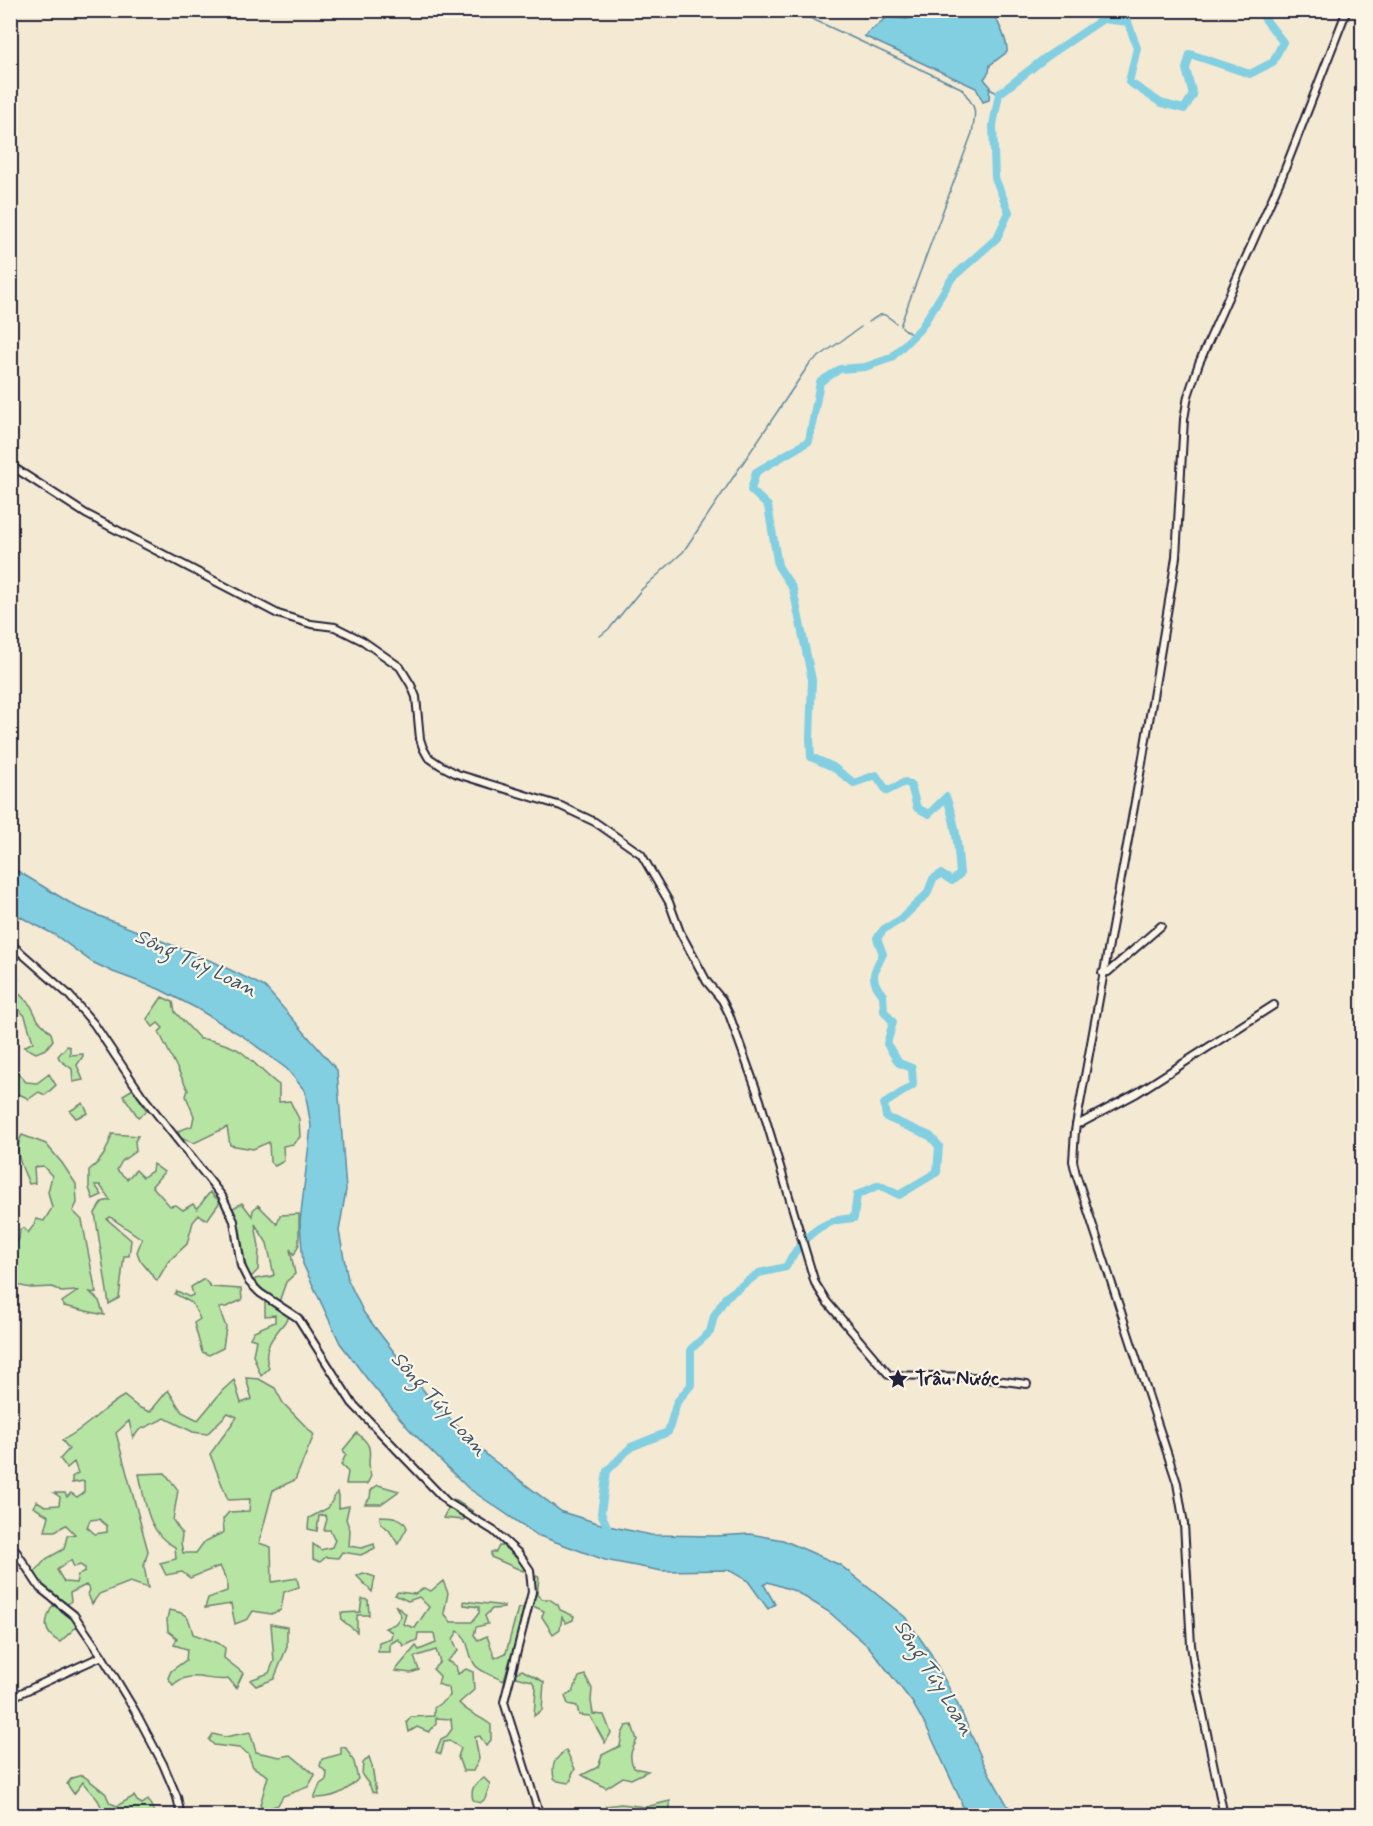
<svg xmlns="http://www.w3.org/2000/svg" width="1373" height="1826" viewBox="0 0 1373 1826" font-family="Mynerve,sans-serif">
  <rect width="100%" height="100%" fill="#f4e9d3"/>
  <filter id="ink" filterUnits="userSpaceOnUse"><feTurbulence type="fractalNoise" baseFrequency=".0167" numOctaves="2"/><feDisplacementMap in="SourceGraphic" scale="12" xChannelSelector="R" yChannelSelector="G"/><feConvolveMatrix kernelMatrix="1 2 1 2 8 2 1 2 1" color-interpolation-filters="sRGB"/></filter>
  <g filter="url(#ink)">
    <!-- green -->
    <path fill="#b6e4a3" stroke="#6c836f" stroke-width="1.5" fill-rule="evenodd" d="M 13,964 L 19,980 L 13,987 L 31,1006 L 38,1020 L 51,1033 L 53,1040 L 46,1049 L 36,1053 L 24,1047 L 33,1042 L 25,1016 L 11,1002 L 11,965 Z
      M 162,997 L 173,1002 L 175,1012 L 200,1039 C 209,1038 232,1046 240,1051 C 254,1061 265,1075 279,1085 L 279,1102 L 290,1101 L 299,1119 L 300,1137 L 293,1144 L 283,1146 L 284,1161 L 275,1166 L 270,1162 L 269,1142 L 253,1149 L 230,1145 L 227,1127 L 194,1143 L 180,1138 L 178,1131 L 192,1126 L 194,1116 L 186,1096 L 188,1090 L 159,1032 L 163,1028 L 158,1023 L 153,1027 L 147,1019 Z
      M 67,1046 L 70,1047 L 70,1055 L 83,1054 L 83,1056 L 77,1065 L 83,1080 L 73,1082 L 72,1069 L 60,1060 L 58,1056 Z
      M 11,1065 L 26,1082 L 37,1083 L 49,1074 L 56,1085 L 45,1095 L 39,1092 L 29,1099 L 19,1094 L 14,1098 L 11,1093 Z
      M 133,1089 L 147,1111 L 138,1117 L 123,1095 Z
      M 83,1103 L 88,1113 L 76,1118 L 70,1111 Z
      M 112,1134 L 138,1136 L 135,1141 L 136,1151 L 122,1161 L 117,1170 L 127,1179 L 136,1170 L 143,1177 L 152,1171 L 153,1164 L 164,1172 L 152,1186 L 170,1206 L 176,1205 L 183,1210 L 193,1204 L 197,1209 L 210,1192 L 220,1202 L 207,1220 L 199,1215 L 193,1222 L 187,1244 L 168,1262 L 157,1281 L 140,1260 L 137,1252 L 142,1239 L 110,1217 L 107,1219 L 131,1240 L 129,1256 L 124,1256 L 119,1298 L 109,1304 L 95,1213 L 102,1202 L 110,1200 L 100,1185 L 95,1185 L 102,1195 L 93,1199 L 89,1188 L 89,1170 C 103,1160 107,1150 112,1134 Z
      M 22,1135 L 46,1144 L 62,1163 L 76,1184 L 77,1203 L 73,1211 L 82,1220 L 96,1293 L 90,1292 L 99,1301 L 104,1315 L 64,1306 L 62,1302 L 78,1291 L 61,1292 L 53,1287 L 31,1288 L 11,1284 L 11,1259 L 13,1256 L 13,1246 L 19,1239 L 20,1229 L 24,1228 L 28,1233 L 34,1225 L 36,1219 L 44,1221 L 52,1208 L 48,1192 L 52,1176 L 43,1166 L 34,1167 L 35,1183 L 29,1184 C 23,1168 12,1152 22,1135 Z
      M 242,1203 L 252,1216 L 253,1210 L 258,1205 L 277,1224 L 280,1215 L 299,1214 L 299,1244 L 294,1255 L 290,1249 L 295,1274 L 286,1282 L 279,1302 L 252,1281 C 258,1276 267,1279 274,1275 L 267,1243 L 255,1224 L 259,1247 L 258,1270 L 250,1278 C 243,1264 244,1251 241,1236 C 240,1226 236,1217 233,1208 Z
      M 204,1279 L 211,1287 L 241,1289 L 242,1300 L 226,1307 L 219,1308 L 226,1327 L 223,1348 L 209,1355 L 202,1352 L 194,1323 L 200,1319 L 192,1303 L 175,1294 L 177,1291 L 189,1297 L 193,1295 L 191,1287 Z
      M 265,1300 L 290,1316 C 277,1332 260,1347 269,1368 L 261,1376 L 253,1355 L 256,1340 L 250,1338 L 254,1331 L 275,1322 L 275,1315 L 265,1316 Z
      M 246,1378 L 259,1379 L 275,1388 L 283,1403 L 314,1435 L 295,1480 L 273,1490 L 259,1543 L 271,1547 L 272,1582 L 297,1578 L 299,1587 L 284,1592 L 281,1610 L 271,1614 L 253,1611 L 248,1619 L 235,1624 L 231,1604 L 205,1608 L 208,1598 L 227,1591 L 227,1582 L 220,1566 L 190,1578 L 182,1572 L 166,1575 L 160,1563 L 176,1559 L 175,1547 C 147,1534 145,1500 139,1474 L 165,1473 L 178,1490 L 173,1520 L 182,1534 L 181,1543 L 183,1553 L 196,1553 L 204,1542 L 224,1532 L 223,1519 L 229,1512 L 249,1511 L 250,1499 L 228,1500 L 210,1454 L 237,1417 L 228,1413 L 207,1434 L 193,1432 L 165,1418 L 139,1430 L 133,1438 L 129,1421 L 116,1433 L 148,1551 L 144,1566 L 148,1588 L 130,1582 L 99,1594 L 92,1604 L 88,1594 L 90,1590 L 86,1585 L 70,1593 L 71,1601 L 67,1605 L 43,1589 L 34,1573 L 46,1559 L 64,1549 L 67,1536 L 75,1534 L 66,1525 L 55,1531 L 45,1531 L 49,1516 L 33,1507 L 37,1501 L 45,1506 L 59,1505 L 60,1497 L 54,1493 L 65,1493 L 67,1497 L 71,1493 L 77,1497 L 84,1492 L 84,1481 L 72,1483 L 72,1477 L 78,1473 L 74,1462 L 67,1468 L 60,1459 L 69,1449 L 62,1440 C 85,1430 102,1408 124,1396 L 138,1407 L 150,1412 L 168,1390 L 182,1412 L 198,1420 L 223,1390 L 234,1380 L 241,1403 L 252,1399 ZM 99,1519 L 107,1526 L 107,1532 L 95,1534 L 87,1527 L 90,1520 ZM 71,1560 L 74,1567 L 80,1565 L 85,1568 L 85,1572 L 78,1575 L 76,1583 L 64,1582 L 57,1570 Z
      M 357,1433 C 379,1451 364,1454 371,1476 L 367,1484 L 346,1484 L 348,1472 L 341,1465 L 346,1454 L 343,1450 Z
      M 378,1485 L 399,1491 L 381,1504 L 365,1504 L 370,1498 L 371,1490 Z
      M 337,1492 L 339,1496 L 339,1508 L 349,1506 L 346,1519 L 350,1530 L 349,1546 L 362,1548 L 374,1544 L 375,1548 L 361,1555 L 342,1552 L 338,1558 L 326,1557 L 320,1562 L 313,1559 L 313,1544 L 321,1550 L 332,1547 L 335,1540 L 330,1530 L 324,1530 L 327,1519 L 325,1515 L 319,1516 L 317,1531 L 308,1529 L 309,1518 L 328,1508 Z
      M 453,1499 L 473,1511 L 463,1520 L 443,1518 Z
      M 380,1516 C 391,1516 404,1517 407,1528 L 398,1544 L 389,1530 L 381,1524 Z
      M 499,1546 L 503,1546 L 525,1566 L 523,1571 L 491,1557 L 491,1552 L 496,1552 Z
      M 363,1573 L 375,1577 L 372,1592 L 357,1576 Z
      M 536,1576 L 539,1577 L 537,1595 L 542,1599 L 549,1599 L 558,1605 L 560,1610 L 574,1616 L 573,1620 L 566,1623 L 562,1617 L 560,1629 L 553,1634 L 542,1617 L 544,1611 L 533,1606 Z
      M 443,1581 L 448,1593 L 444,1613 L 451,1622 L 472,1622 L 479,1613 L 479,1607 L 464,1605 L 464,1601 L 504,1606 L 504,1608 L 492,1609 L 485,1616 L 488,1624 L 476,1627 L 474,1635 L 478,1640 L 487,1636 L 495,1658 L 506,1653 L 518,1608 L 525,1608 L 504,1681 C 496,1677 480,1672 475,1665 C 467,1653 470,1640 458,1631 L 453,1639 L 458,1651 L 447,1661 L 456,1666 L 458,1674 L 466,1669 L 473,1672 L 474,1690 L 459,1703 C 469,1714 480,1716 491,1725 L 491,1740 L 486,1746 L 480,1736 L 475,1737 L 479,1759 L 473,1771 L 463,1771 L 458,1757 L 461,1748 L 450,1741 L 444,1742 L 441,1754 L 436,1752 L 441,1739 L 447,1736 L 452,1729 L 451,1719 L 436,1718 L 436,1724 L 429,1732 L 417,1727 L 409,1732 L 407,1722 L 411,1717 L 434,1716 L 434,1708 L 450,1696 L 449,1688 L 438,1684 L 440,1676 L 433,1669 L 440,1662 L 436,1650 L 414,1657 L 419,1670 L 411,1673 L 395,1671 L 416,1646 L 419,1650 L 436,1643 L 434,1633 L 418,1633 L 417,1640 L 404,1646 L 398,1639 L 390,1644 L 390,1652 L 378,1652 L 379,1642 L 391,1638 L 392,1632 L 385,1628 L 395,1624 L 401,1616 L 395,1605 L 406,1614 L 403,1624 L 415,1628 L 429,1607 L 419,1597 L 408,1601 L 395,1595 L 398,1592 L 415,1594 L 424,1588 L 431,1591 Z
      M 362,1599 L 368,1600 L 369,1615 L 357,1615 L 357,1632 L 342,1620 L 341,1613 L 360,1612 Z
      M 53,1605 L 73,1620 L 76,1627 L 60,1642 C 42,1633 44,1621 53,1605 Z
      M 169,1610 C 188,1613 189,1617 193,1634 L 218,1643 L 225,1648 L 224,1658 L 243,1673 L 236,1688 L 229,1679 C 208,1683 191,1668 173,1685 L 168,1678 L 171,1671 L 186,1660 L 187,1649 L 174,1645 L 177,1638 L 168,1631 L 167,1619 Z
      M 271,1624 L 287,1627 L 287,1647 L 274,1679 L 256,1686 L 250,1680 L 269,1673 L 274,1661 Z
      M 522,1670 L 544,1682 L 542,1710 L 534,1716 L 536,1688 L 532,1681 L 516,1677 L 515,1673 Z
      M 585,1675 L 592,1689 L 591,1701 L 593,1714 L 604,1715 L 611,1733 L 605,1743 L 590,1716 L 579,1715 L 577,1706 L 568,1704 L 565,1696 L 573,1692 L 579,1677 Z
      M 632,1725 L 637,1740 C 631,1751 628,1756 634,1768 L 648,1771 L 631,1779 L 623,1777 L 606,1788 L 582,1775 L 598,1767 L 602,1755 L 620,1746 L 622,1734 L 626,1726 Z
      M 250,1732 L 256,1752 L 280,1757 L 291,1755 L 315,1775 L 308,1787 L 283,1796 L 278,1805 L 264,1810 L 260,1805 L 268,1776 L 253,1767 L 248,1754 L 239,1748 L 214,1745 L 209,1740 L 213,1734 L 225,1737 Z
      M 341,1747 L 346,1748 L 354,1762 L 358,1779 C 345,1793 333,1798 314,1798 L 320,1784 L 326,1780 L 327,1773 L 320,1766 L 322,1759 L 341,1754 Z
      M 566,1750 L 575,1769 L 572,1774 L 572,1780 L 568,1783 L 558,1781 L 554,1778 C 551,1763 555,1759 566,1750 Z
      M 369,1757 L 372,1766 L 376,1793 L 372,1792 L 370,1786 L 362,1775 L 363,1763 Z
      M 82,1775 C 84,1776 104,1792 106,1794 C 106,1795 110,1803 110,1803 L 117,1806 L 134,1796 L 137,1801 L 142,1804 L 148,1800 L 156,1815 L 99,1815 L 102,1811 C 100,1797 89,1793 83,1782 L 74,1794 L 67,1784 L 72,1778 Z
      M 484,1778 L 490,1784 L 485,1799 L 480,1803 L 473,1800 C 470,1788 474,1785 484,1778 Z
      M 670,1801 L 670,1815 L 603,1815 L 606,1806 L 621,1804 L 646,1807 Z"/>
    <!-- water -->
    <path fill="#82cfe1" stroke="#5c8a9f" stroke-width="1.5" d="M 921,10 L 991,11 C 997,19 1008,41 1007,52 L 990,65 L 989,72 L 984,79 L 990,86 L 989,100 L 983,102 L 976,88 L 864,36 L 887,17 L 907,19 Z
      M 11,867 L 77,907 L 214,962 L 265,987 L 337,1070 L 346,1190 L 339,1231 L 348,1280 L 364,1313 L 431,1400 L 489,1457 L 562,1512 L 604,1525 L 651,1535 L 716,1536 L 750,1534 L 783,1540 L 840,1565 L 905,1617 L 931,1654 L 960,1709 L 985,1766 L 1013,1815 L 964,1815 L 961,1801 L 929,1732 L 912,1702 L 869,1647 L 829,1612 L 795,1591 L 768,1582 L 764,1585 L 775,1604 L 768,1609 L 748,1581 L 729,1570 L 662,1571 L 605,1560 L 537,1535 L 468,1488 L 409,1429 L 368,1380 L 340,1343 L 303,1264 L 300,1222 L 311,1126 L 305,1091 L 287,1069 L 244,1037 L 196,1008 L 159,989 L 113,972 L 92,962 L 55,935 L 11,912 Z"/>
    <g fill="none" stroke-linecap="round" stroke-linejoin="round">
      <!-- stream -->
      <path stroke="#5c8a9f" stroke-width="1.5" d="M 793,10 L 961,88 C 976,108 977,108 972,133 L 900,326
        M 874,10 L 880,13 L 884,20
        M 988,88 L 999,94
        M 869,322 C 884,311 883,313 896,323
        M 902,327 L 913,336
        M 600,636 L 610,628 L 642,589 L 683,552 L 810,363 L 861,327"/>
      <!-- river -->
      <path stroke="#82cfe1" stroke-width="8" d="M 610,1533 L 601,1513 L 607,1471 L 631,1447 L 668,1432 L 677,1402 L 691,1385 L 691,1349 L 710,1332 L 714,1316 L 726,1297 L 759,1273 L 786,1267 C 796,1248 812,1228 834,1221 C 840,1219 847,1219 854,1218 L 857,1195 L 879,1185 L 899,1195 L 937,1172 L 939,1146 L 930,1136 L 886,1117 L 884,1104 L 913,1085 L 912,1068 L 899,1063 L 887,1044 L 893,1022 L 884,1011 L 883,995 C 869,979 873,972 883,954 L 877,938 L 884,929 L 900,920 L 927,894 L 933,879 L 941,874 L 952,881 L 960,874 C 958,848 956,821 946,797 L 929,814 L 917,808 L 911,785 L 905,782 L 887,791 L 876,775 L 854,783 L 833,767 L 811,757 L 810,738 L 812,680 L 793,589 L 778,566 L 768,506 L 751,490 L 756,472 L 809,441 L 820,382 L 840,369 L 865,367 L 891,358 L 921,328 L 952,278 L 997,238 L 1009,212 L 995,178 L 993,125 L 999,94 L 1045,58 L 1103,19 L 1128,22 L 1137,48 L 1129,82 L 1161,103 L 1184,109 L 1193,95 L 1186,69 L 1190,54 L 1250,74 L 1273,62 L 1283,42 L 1265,19 L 1261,10"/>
      <!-- minor casing -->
      <g stroke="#22223b" stroke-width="10">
        <path id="minor" d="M 10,465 L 86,514 L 278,614 L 311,624 L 335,627 L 363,641 L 400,667 L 411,685 L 416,697 L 420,739 L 423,748 L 428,757 L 440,765 L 457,774 L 561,806 L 595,822 L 641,854 L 669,902 L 680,932 L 707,982 L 722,1000 L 729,1014 L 760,1100 L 815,1283 L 827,1302 L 889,1375 L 973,1377 L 1027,1384
          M 10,943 L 68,994 L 94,1024 L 141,1094 L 222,1196 L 234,1221 L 241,1266 L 249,1282 L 260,1293 L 298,1318 L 352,1403 L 447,1502 L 494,1531 L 519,1554 L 530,1570 L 532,1592 L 504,1702 L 540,1816
          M 1102,973 L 1108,972 L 1161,926
          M 1076,1124 L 1081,1123 L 1137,1093 L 1274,1005
          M 10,1542 L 40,1588 L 74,1615 L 102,1656 L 135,1711 L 163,1764 L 177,1797 L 181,1816
          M 10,1698 L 102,1656
          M 1224,1816 L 1197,1685 L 1191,1645 L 1184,1524 L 1177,1483 L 1076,1174 L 1073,1161 L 1075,1131 L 1142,763 L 1171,589 L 1176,557 L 1184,419 L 1188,396 L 1199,363 L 1283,174 L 1347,10"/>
      </g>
      <!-- minor -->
      <use href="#minor" stroke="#fcf5e5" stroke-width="6"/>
    </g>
  </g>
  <!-- icons -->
  <defs>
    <g id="sight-bare" transform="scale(1.62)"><path d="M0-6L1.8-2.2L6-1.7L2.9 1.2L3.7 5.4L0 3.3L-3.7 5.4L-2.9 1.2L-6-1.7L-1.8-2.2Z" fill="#22223b" stroke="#fcf5e5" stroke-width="2.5" paint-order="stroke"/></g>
  </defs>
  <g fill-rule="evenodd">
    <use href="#sight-bare" x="898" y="1379"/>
  </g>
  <g text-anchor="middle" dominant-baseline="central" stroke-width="4.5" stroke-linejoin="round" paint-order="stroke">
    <!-- poi labels -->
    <g font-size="20" font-weight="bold" fill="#22223b" stroke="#fcf5e5" text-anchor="start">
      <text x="915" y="1379">Trâu Nước</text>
    </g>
    <!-- water labels -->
    <g font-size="21" font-style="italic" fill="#3f566d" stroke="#fcf5e5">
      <text transform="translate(196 963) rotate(25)">Sông Túy Loan</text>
      <text transform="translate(439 1404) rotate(48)">Sông Túy Loan</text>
      <text transform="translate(934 1678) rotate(58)">Sông Túy Loan</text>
    </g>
  </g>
  <!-- margin -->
  <rect width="1373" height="1826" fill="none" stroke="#fcf5e5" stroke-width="36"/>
  <rect x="18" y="18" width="1337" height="1790" fill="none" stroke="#22223b" stroke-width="2" filter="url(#ink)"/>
</svg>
